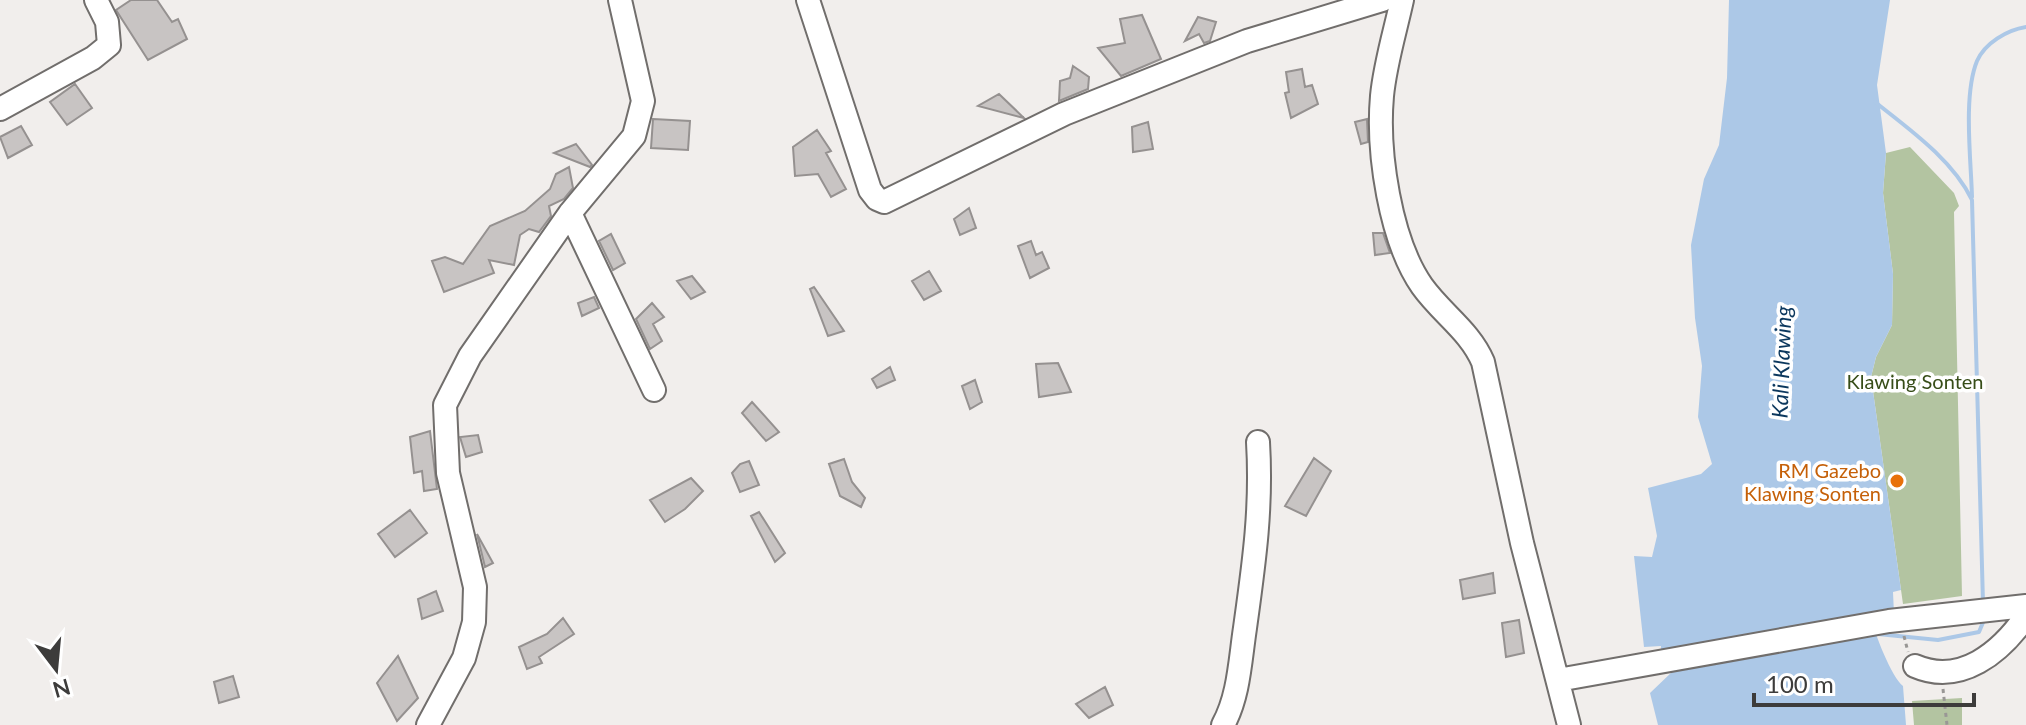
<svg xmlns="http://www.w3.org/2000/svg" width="2026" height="725" viewBox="0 0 2026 725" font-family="Lato,sans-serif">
  <rect width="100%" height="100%" fill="#f1eeec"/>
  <!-- green -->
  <path fill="#b3c4a1" d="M 1910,147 L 1954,193 L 1959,206 L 1954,212 L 1962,596 L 1903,604 L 1871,377 L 1876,357 L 1892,325 L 1893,274 L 1883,193 L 1886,153 Z
    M 1962,698 L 1962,725 L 1914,725 L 1912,701 Z"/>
  <!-- water -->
  <path fill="#acc8e7" d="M 1729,0 L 1890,0 L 1877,85 L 1886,153 L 1883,193 L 1893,274 L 1892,325 L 1876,357 L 1871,377 L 1901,590 L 1893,592 L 1894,614 L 1871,618 C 1874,632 1892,678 1903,686 L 1906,725 L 1658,725 L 1650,693 L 1673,671 L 1660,661 L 1661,646 L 1644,647 L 1634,556 L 1652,557 L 1657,536 L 1648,488 L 1701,474 L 1712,464 L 1698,417 L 1702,366 L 1695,318 L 1691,245 L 1704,179 L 1719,145 L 1727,78 Z"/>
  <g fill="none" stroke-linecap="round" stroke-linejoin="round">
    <!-- stream -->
    <path stroke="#acc8e7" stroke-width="4" d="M 1875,102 C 1909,129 1953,160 1972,200 L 1983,603
      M 1972,197 C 1971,160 1963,95 1977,61 C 1985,43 2007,30 2026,27
      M 1878,634 L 1938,640 L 1979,632 L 1984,620"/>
  </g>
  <!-- building -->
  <path fill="#c8c4c3" stroke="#959190" stroke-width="2" d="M 131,0 L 157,0 L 172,22 L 178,19 L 187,39 L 148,60 L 116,10 Z
    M 1142,15 L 1161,59 L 1121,76 L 1098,48 L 1125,43 L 1120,19 Z
    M 1198,17 L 1216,22 L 1210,41 L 1204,43 L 1199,34 L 1185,41 Z
    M 1073,66 L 1089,77 L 1088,89 L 1059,101 L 1060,81 L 1070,78 Z
    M 1302,69 L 1305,87 L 1312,85 L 1318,104 L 1291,118 L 1285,93 L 1289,92 L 1286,72 Z
    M 75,84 L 92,108 L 67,125 L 50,102 Z
    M 999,94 L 1024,118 L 978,106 Z
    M 653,119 L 690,121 L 688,150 L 651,148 Z
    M 1367,119 L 1368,142 L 1361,144 L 1355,122 Z
    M 1148,122 L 1153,149 L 1133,152 L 1132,127 Z
    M 21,126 L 32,145 L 8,158 L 0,137 Z
    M 817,130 L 831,151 L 826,153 L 846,189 L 831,197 L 818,174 L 795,176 L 793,147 Z
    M 576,144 L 592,165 L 590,167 L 554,153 Z
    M 569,167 L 573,188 L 564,199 L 549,206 L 551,216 L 539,232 L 529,229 L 520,235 L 514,265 L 489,260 L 494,273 L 444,292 L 432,261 L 445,257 L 463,264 L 490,226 L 525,211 L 550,189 L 556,174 Z
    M 969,208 L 976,228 L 960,235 L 954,219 Z
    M 1373,233 L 1383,233 L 1390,253 L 1375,255 Z
    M 611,234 L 625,263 L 613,270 L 599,241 Z
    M 1031,241 L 1036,255 L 1042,252 L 1049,268 L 1030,278 L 1018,246 Z
    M 929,271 L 941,291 L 924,300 L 912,281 Z
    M 692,276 L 705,292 L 691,299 L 677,281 Z
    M 814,287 L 844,331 L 828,336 L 810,289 Z
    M 594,297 L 599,308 L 582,316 L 578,303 Z
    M 652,303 L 664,317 L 653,324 L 662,341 L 650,349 L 636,319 Z
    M 1058,363 L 1071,392 L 1039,397 L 1036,364 Z
    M 890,367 L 895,380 L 877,388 L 872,379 Z
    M 975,380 L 982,402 L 970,409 L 962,386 Z
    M 752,402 L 779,432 L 766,441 L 742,413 Z
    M 430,431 L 437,489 L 424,491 L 422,471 L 414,473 L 410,437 Z
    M 478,435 L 482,452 L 466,457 L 460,437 Z
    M 1314,458 L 1331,471 L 1306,516 L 1285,506 Z
    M 844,459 L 852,482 L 865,498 L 861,507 L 840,496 L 829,464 Z
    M 749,461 L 759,485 L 740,492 L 732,473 L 740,464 Z
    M 691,478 L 703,491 L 685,509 L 665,522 L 650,500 Z
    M 410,510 L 427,533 L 395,557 L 378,534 Z
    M 759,512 L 785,553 L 775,562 L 751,516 Z
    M 477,534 L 493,563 L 485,567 Z
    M 1493,573 L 1495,593 L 1463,599 L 1460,580 Z
    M 436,591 L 443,611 L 422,619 L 418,599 Z
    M 563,618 L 574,634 L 539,657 L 542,663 L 527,669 L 519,647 L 547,634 Z
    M 1519,620 L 1524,653 L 1506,657 L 1502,623 Z
    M 398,656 L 418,698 L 397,721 L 377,683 Z
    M 233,676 L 239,697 L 219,703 L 214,682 Z
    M 1105,687 L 1113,705 L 1089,718 L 1076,704 Z"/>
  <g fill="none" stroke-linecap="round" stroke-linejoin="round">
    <!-- minor casing -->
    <g stroke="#716e6c" stroke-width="26">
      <path id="minor" d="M 808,0 L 870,190 L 877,199 L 884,202 L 1064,114 L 1247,41 L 1382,0
        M 1402,0 C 1395,32 1385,64 1382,96 C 1377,152 1390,240 1422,286 C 1442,314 1470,331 1483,362 L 1522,543 L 1569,725
        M 0,109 L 93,58 L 109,45 L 107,22 L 96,0
        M 570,213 L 654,390
        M 1915,666 C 1961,686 2001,652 2026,616
        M 1558,680 L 1889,621 L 2026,606
        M 428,725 L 464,658 L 474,622 L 475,587 L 448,473 L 445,405 L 470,356 L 570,213 L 634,136 L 643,101 L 620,0
        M 1223,725 C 1239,696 1240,661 1245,628 C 1254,563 1262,508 1258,442"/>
    </g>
    <!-- path -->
    <path stroke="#999795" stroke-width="3" stroke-dasharray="4 4" stroke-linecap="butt" d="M 1904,636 L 1908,652
      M 1943,689 L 1947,725"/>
    <!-- minor -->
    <use href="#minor" stroke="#fff" stroke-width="22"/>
  </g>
  <!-- markers -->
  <circle fill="#e8710a" stroke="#fff" stroke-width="3" cx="1897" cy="481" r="8"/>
  <g text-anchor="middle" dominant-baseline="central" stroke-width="7" stroke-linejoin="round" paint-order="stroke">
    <!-- park labels -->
    <g font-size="20" fill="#374d18" stroke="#fff">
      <text x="1915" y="381">Klawing Sonten</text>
    </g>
    <!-- food labels -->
    <g font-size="20" fill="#c56008" stroke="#fff" text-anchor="end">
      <text x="1881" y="470">RM Gazebo<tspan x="1881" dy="23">Klawing Sonten</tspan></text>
    </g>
    <!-- water labels -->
    <g font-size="22" font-style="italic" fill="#0b375d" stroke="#fff">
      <text transform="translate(1781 362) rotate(-88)">Kali Klawing</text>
    </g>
  </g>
  <!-- north arrow -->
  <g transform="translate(56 669) rotate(164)" stroke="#ffffff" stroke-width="6" paint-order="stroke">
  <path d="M0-6L14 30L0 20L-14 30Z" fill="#3d3c3b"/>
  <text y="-12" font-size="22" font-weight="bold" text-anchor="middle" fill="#3d3c3b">N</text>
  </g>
  <!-- scale -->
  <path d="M1754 693v12h220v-12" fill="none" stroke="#3d3c3b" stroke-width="4"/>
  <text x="1766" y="693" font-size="24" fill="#3d3c3b" stroke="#ffffff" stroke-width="6" paint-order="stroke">100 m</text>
</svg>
